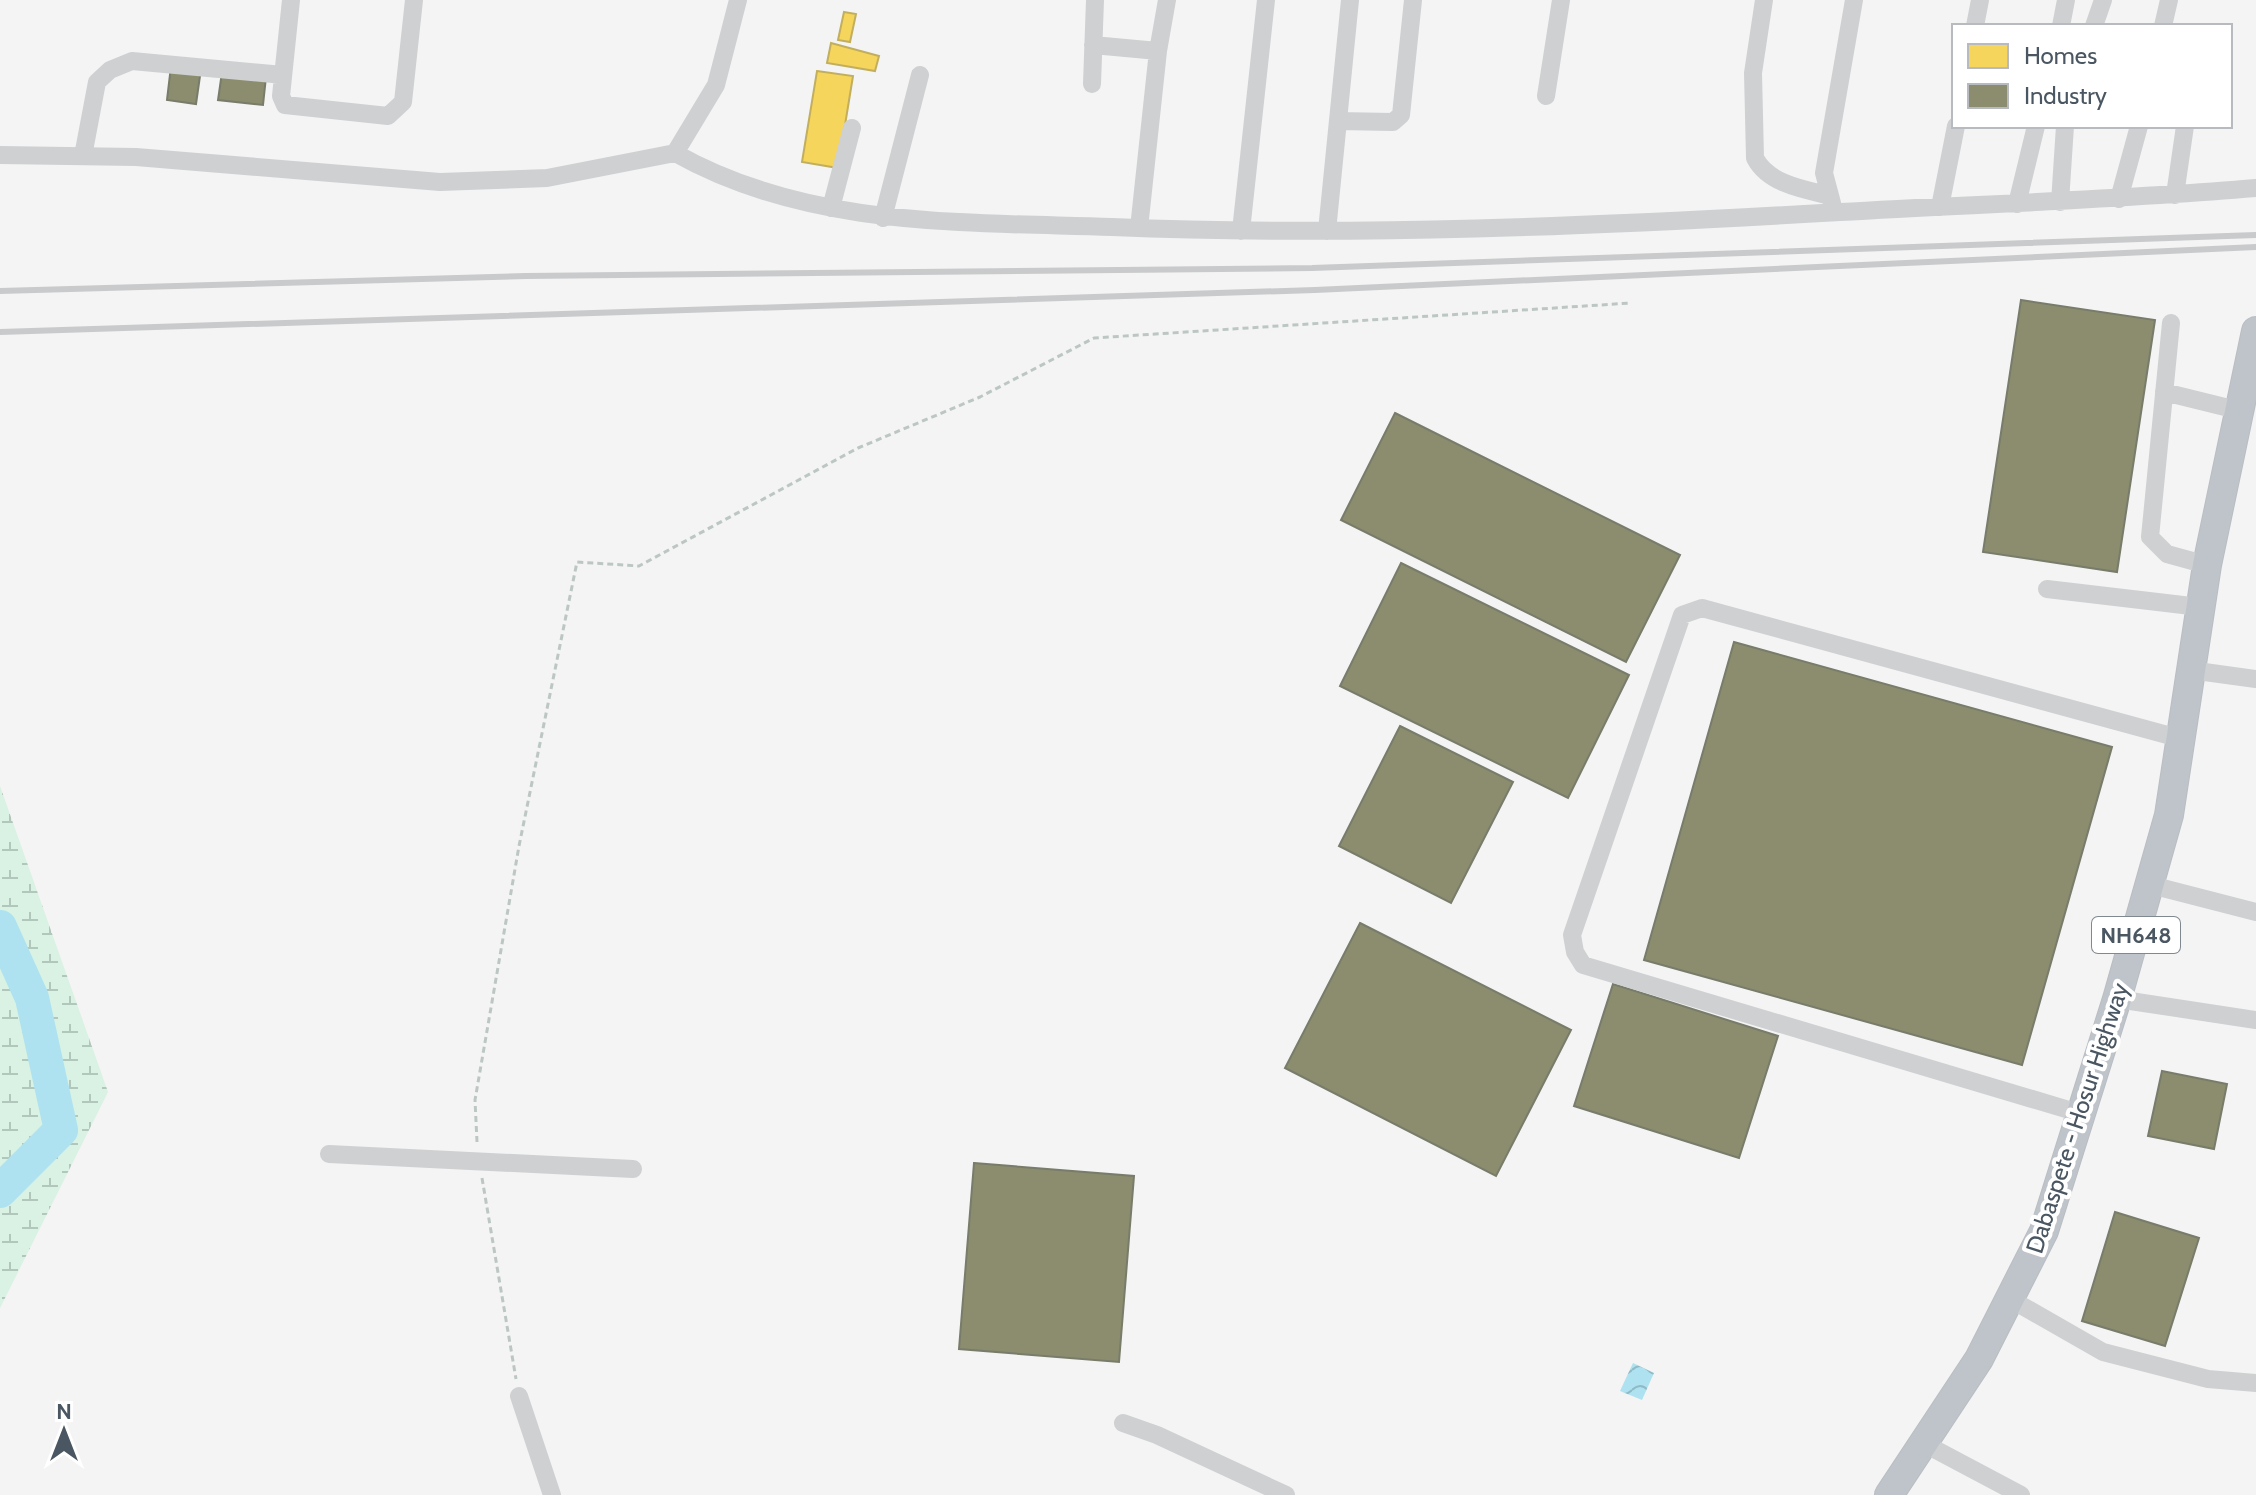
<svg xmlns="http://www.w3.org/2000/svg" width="2256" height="1495" viewBox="0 0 2256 1495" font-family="Cabin,sans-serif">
  <defs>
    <pattern id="wetland-marsh" width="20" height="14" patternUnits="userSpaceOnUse" patternTransform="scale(2)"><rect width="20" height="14" fill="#d9f2e3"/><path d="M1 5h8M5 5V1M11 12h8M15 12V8" fill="none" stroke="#b2c7bb"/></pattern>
    <pattern id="water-waves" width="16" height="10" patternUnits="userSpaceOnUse" patternTransform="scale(2)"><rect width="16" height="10" fill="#aee2f0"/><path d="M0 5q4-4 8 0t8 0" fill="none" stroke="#90bac6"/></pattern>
  </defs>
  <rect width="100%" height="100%" fill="#f4f4f4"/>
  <!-- wetland -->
  <path fill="url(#wetland-marsh)" d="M 0,786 L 108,1092 L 0,1308 Z"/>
  <!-- water -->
  <path fill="url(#water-waves)" d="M 1633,1363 L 1654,1373 L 1642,1400 L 1620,1391 Z"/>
  <!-- homes -->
  <path fill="#f6d55c" stroke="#c2af5e" stroke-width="2" d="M 844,12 L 856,14 L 850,42 L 838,40 Z
    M 831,43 L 879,56 L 875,71 L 827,63 Z
    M 817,71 L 853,76 L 838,168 L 802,162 Z"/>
  <!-- industry -->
  <path fill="#8c8c6e" stroke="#787c6a" stroke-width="2" d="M 171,66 L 201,69 L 196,104 L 167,100 Z
    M 222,72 L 266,77 L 263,105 L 218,100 Z
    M 2021,300 L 2155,320 L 2117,572 L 1983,552 Z
    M 1395,413 L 1680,555 L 1626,662 L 1341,520 Z
    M 1401,563 L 1629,675 L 1568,798 L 1340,686 Z
    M 1734,642 L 2112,747 L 2022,1065 L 1644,960 Z
    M 1400,726 L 1513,782 L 1451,903 L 1339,846 Z
    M 1360,923 L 1571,1030 L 1496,1176 L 1285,1068 Z
    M 1613,984 L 1778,1036 L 1739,1158 L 1574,1106 Z
    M 2162,1071 L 2227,1084 L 2214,1149 L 2148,1136 Z
    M 974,1163 L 1134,1176 L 1119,1362 L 959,1349 Z
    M 2115,1212 L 2199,1238 L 2165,1346 L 2082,1321 Z"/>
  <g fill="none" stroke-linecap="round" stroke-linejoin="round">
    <!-- river -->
    <path stroke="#aee2f0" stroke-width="34" d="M 0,927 L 32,998 L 61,1130 L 0,1191"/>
    <!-- highway casing -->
    <g stroke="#b9bec3" stroke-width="30">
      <path id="highway" d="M 1889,1495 L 1979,1359 L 2044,1231 L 2117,999 L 2169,815 L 2207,565 L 2256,331"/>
    </g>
    <!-- path -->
    <path stroke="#bcc7c4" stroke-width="3" stroke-dasharray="6 4" stroke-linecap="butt" d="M 477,1142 L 475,1100 L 519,846 L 577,562 L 639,566 L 858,448 L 980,397 L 1094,338 L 1631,303
      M 482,1178 L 516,1379"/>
    <!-- minor -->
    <path stroke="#ced0d2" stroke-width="18" d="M 291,0 L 281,96 L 285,105 L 388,116 L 403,102 L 414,0
      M 1764,0 L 1753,73 L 1755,158 C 1768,183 1801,189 1827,195
      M 1975,26 L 1980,0
      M 2061,26 L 2066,0
      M 2094,26 L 2103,0
      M 2163,26 L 2169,0
      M 1093,45 L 1158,51
      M 1092,84 L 1095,0
      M 1546,96 L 1561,0
      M 1338,121 L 1393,122 L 1401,115 L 1413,0
      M 675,153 L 716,85 L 738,0
      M 0,155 L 136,157 L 440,182 L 547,178 L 675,153 C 808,228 963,222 1112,227 C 1355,237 1597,226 1840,212 C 1979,204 2117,200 2256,188
      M 83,156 L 97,82 L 110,70 L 132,61 L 283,75
      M 2175,195 L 2185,126
      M 2119,199 L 2139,126
      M 2060,202 L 2065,126
      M 1832,203 L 1824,173 L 1854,0
      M 2017,204 L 2036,126
      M 1940,207 L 1956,126
      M 831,208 L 852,128
      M 883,218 L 920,75
      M 1139,228 L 1158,51 L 1167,0
      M 1241,231 L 1266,0
      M 1327,231 L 1350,0
      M 2171,323 L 2150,537 L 2167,554 L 2207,565
      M 2164,392 L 2237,410
      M 2047,589 L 2200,607
      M 2190,670 L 2256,679
      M 2151,885 L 2256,912
      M 2117,999 L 2256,1020
      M 2079,1113 L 1583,965 L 1575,952 L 1572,935 L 1682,615 L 1702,608 L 2182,739
      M 329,1154 L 633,1169
      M 2012,1300 L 2103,1352 L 2208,1379 L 2256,1383
      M 519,1396 L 552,1495
      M 1123,1423 L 1157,1435 L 1286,1495
      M 1923,1443 L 2021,1495"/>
    <!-- highway -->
    <use href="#highway" stroke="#bec4c9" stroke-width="28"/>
    <!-- rail -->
    <path stroke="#c9cacc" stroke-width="6" d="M 0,291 L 526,276 L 1312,268 L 2256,235
      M 0,332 L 1315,290 L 2256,247"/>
  </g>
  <g text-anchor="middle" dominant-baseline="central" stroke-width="8" stroke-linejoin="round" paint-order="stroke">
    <!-- shield labels -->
    <rect fill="#fff" stroke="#808990" stroke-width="2" x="2092" y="917" width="88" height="36" rx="6"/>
    <g font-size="22" font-weight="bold" fill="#4a5661">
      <text x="2136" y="935">NH648</text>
    </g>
    <!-- street labels -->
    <g font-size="24" fill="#4a5661" stroke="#fff">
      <text transform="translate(2077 1118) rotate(-72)">Dabaspete - Hosur Highway</text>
    </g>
  </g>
  <!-- legend -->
  <rect x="1952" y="24" width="280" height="104" fill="#ffffff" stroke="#b7bbc0" stroke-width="2"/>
  <rect x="1968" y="44" width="40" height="24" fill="#f6d55c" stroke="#b7bbc0" stroke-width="2"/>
  <text x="2024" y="64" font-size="24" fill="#4a5661">Homes</text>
  <rect x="1968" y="84" width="40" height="24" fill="#8c8c6e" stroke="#b7bbc0" stroke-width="2"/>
  <text x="2024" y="104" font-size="24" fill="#4a5661">Industry</text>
  <!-- north arrow -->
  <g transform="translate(64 1431)" stroke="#ffffff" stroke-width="6" paint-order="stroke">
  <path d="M0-6L14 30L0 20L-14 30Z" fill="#4a5661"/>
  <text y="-12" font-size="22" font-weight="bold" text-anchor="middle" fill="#4a5661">N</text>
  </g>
</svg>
